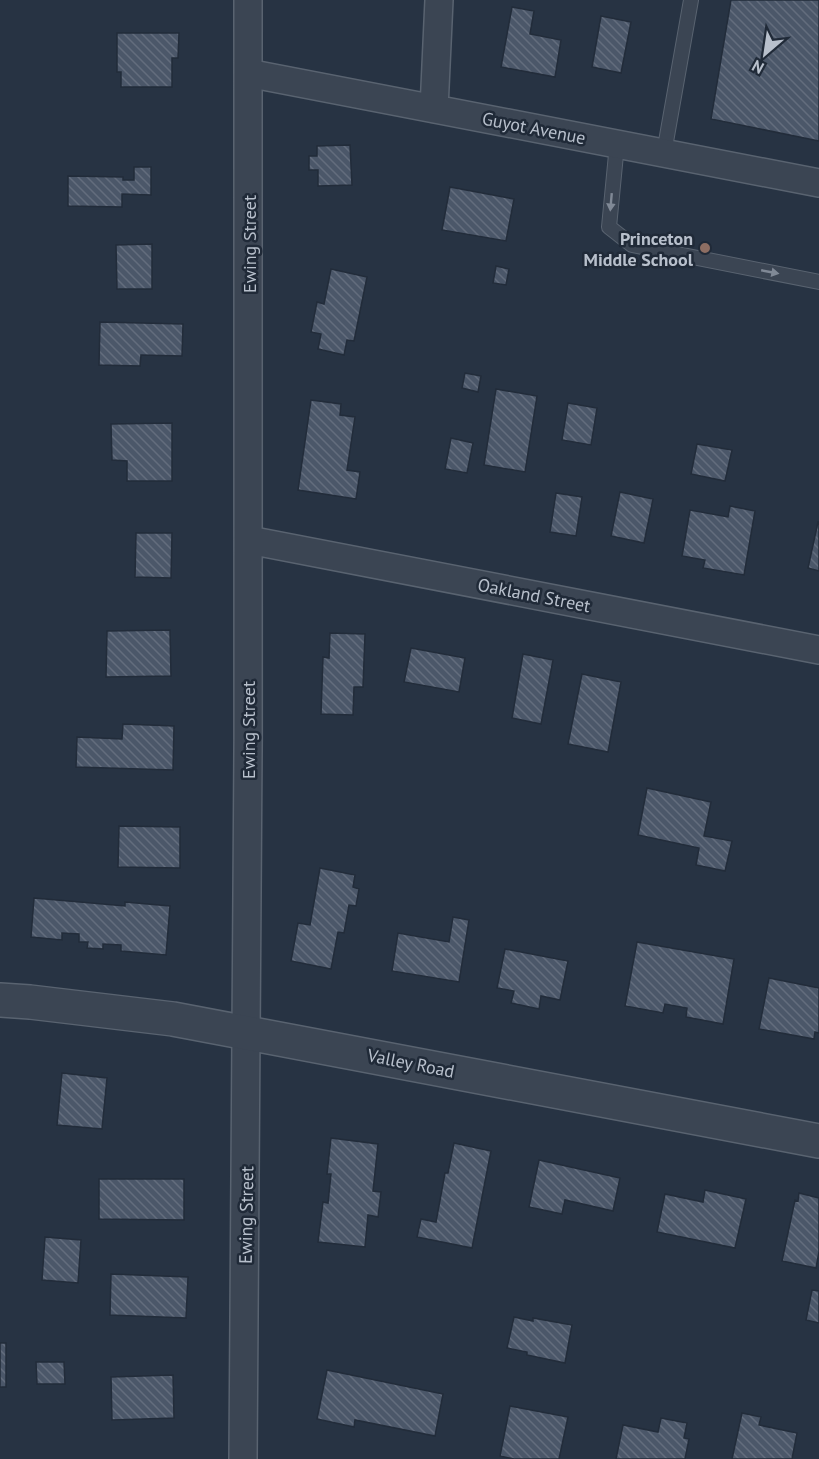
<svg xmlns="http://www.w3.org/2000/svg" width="819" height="1459" viewBox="0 0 819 1459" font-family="'PT Sans',sans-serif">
  <defs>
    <pattern id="building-back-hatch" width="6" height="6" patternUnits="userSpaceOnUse" patternTransform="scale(1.5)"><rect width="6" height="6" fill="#4b5769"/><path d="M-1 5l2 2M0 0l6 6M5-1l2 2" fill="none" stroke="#636d7d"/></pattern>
  </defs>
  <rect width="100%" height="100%" fill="#273343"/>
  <!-- building -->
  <path fill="url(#building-back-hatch)" stroke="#222c3a" stroke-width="1.5" d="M 731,0 L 819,0 L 819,141 L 711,119 Z
    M 512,7 L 534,11 L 530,34 L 561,40 L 555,77 L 501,67 Z
    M 601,16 L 631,22 L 621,73 L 592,67 Z
    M 117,33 L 179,33 L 178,58 L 172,58 L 172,87 L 121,87 L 121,72 L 117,72 Z
    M 350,145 L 352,185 L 318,186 L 318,170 L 309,170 L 309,156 L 317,156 L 317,146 Z
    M 134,167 L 151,167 L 151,195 L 122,194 L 122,207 L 68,206 L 68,176 L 123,177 L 123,180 L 134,180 Z
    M 450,187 L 514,199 L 506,241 L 442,230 Z
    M 152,244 L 152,289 L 117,289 L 116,245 Z
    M 496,266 L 509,269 L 506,285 L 493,283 Z
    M 331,269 L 367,277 L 354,341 L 347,340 L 344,355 L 318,349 L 321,334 L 311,332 L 317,302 L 324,304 Z
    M 100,322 L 183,324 L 182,356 L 141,355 L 140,366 L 99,365 Z
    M 465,373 L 481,376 L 478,392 L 462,388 Z
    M 496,389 L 537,396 L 525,472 L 484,465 Z
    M 311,400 L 341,404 L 340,415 L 355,417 L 347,470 L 360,472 L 356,499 L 298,490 Z
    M 568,403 L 597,408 L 591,445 L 562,440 Z
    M 172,423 L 172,481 L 127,481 L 127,461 L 112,460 L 111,424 Z
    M 451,438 L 473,443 L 467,473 L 445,469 Z
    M 697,444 L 732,450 L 725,481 L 691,474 Z
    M 620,492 L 653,499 L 644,543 L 611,536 Z
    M 556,493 L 582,497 L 576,536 L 550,532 Z
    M 730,506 L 755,511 L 744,575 L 703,568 L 705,560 L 682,556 L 690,510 L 728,517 Z
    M 818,522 L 819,522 L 819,571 L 808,568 Z
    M 136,533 L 172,533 L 171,578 L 135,577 Z
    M 170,630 L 171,676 L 106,677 L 107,631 Z
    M 330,633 L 365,634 L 363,687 L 354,687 L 353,715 L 321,714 L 323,657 L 329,658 Z
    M 411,648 L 465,658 L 459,692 L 404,682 Z
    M 523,654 L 553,660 L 541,724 L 512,718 Z
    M 582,674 L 621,682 L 608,752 L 568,744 Z
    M 123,724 L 174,726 L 173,770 L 76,767 L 77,737 L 122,739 Z
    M 647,788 L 711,802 L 704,836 L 732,841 L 725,871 L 696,865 L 699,848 L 638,835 Z
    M 119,826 L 180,827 L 180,868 L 118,867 Z
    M 320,868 L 355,875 L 353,887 L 359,889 L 356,906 L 349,905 L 344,933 L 338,932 L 331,969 L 291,961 L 298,923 L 310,925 Z
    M 34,898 L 125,906 L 125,902 L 170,906 L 166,955 L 121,951 L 121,945 L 103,944 L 103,949 L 87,948 L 88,942 L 79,942 L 79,934 L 62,933 L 62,940 L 31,937 Z
    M 453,917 L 469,920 L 459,982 L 392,971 L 398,933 L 449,942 Z
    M 637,942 L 734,959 L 723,1024 L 686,1017 L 687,1008 L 665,1004 L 663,1013 L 625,1006 Z
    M 505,949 L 568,961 L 560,1000 L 541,996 L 539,1009 L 511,1003 L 514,991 L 497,988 Z
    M 769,978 L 819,988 L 819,1033 L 815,1032 L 814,1039 L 759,1029 Z
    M 62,1073 L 107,1078 L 102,1129 L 57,1125 Z
    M 331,1138 L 378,1144 L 373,1191 L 381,1192 L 378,1217 L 368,1215 L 365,1247 L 318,1242 L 323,1202 L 328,1203 L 331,1174 L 327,1174 Z
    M 454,1143 L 491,1151 L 472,1248 L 417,1237 L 421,1219 L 436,1222 L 445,1173 L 448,1173 Z
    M 539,1160 L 620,1178 L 613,1211 L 565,1200 L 562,1214 L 529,1207 Z
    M 99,1179 L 184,1179 L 184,1220 L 99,1219 Z
    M 705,1190 L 746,1199 L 735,1248 L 657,1232 L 665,1194 L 703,1202 Z
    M 799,1193 L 819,1198 L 819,1252 L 816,1268 L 782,1261 L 795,1200 L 798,1201 Z
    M 45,1237 L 81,1240 L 78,1283 L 42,1280 Z
    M 111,1274 L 188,1277 L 186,1318 L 110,1315 Z
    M 812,1290 L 819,1291 L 819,1323 L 806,1320 Z
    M 514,1317 L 533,1321 L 533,1318 L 572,1325 L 565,1363 L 527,1355 L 527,1352 L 507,1348 Z
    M 0,1343 L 6,1343 L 6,1387 L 0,1387 Z
    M 36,1362 L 64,1362 L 65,1384 L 37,1384 Z
    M 327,1370 L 443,1394 L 435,1436 L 355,1420 L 354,1427 L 317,1419 Z
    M 173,1375 L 174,1418 L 112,1420 L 111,1377 Z
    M 510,1406 L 568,1417 L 559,1459 L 514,1459 L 500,1456 Z
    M 742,1413 L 761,1417 L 759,1425 L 797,1433 L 792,1459 L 732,1459 Z
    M 661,1418 L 687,1423 L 684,1438 L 689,1439 L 685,1459 L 616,1459 L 623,1425 L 658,1432 Z"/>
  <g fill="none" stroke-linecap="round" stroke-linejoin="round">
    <!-- service casing -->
    <g stroke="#596370" stroke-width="16">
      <path id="service" d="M 617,144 L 609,227 L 632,245 L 819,282
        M 664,153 L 691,0"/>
    </g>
    <!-- minor casing -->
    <g stroke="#596370" stroke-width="30">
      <path id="minor" d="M 248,73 L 819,183
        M 434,109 L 439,0
        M 249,540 L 819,650
        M 243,1459 C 248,973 250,486 248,0"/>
    </g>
    <!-- tertiary casing -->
    <g stroke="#596370" stroke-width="36">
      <path id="tertiary" d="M 0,1000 L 30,1002 L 173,1019 L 819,1141"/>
    </g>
    <!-- service -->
    <use href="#service" stroke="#3b4553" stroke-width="14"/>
    <!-- minor -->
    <use href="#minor" stroke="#3b4553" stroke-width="27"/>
    <!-- tertiary -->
    <use href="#tertiary" stroke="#3b4553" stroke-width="33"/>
  </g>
  <!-- one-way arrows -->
  <defs><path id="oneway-solid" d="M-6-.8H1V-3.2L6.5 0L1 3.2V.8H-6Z" transform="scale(1.5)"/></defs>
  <g fill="#808996">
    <use href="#oneway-solid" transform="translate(611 202) rotate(95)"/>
    <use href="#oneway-solid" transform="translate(770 272) rotate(11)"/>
  </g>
  <!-- markers -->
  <circle fill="#8d6e63" stroke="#202a38" stroke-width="2" cx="705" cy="248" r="6"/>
  <g text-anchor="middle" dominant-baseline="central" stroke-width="5" stroke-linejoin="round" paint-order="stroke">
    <!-- street labels -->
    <g font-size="18" fill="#b8c0cc" stroke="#202a38">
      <text transform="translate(534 128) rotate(11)">Guyot Avenue</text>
      <text transform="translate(249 244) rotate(-90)">Ewing Street</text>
      <text transform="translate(534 595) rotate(11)">Oakland Street</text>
      <text transform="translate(248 730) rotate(-90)">Ewing Street</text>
      <text transform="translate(411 1063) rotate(11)">Valley Road</text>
      <text transform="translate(246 1215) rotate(-89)">Ewing Street</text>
    </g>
    <!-- poi labels -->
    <g font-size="18" font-weight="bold" fill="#b8c0cc" stroke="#202a38" text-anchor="end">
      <text x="693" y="238">Princeton<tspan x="693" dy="21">Middle School</tspan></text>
    </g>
  </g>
  <!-- north arrow -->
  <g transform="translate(765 54) rotate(209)" stroke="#202a38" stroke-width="4.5" paint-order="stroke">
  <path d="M0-4.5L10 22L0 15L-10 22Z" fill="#b8c0cc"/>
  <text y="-9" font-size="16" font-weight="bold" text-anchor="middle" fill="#b8c0cc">N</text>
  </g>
</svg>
